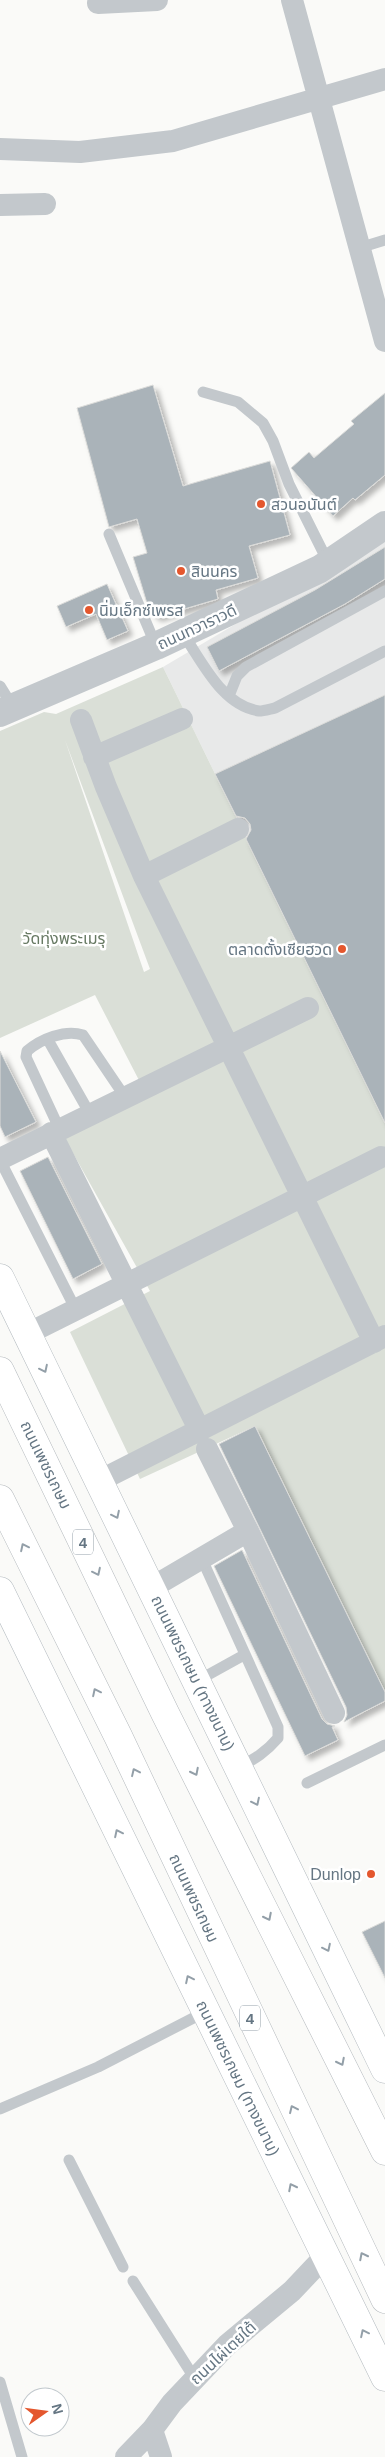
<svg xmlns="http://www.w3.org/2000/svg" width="385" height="2457" viewBox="0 0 385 2457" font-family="Arial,'Noto Sans Thai',sans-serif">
  <defs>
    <filter id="shadow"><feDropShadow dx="4.5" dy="4.5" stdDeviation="2.5" flood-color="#0004"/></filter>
  </defs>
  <rect width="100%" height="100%" fill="#fafaf8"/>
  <!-- built -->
  <path fill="#e8e9e9" d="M 385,536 L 385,1123 L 163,667 Z"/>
  <!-- green -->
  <path fill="#dadfd7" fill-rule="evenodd" d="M 163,667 L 385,1123 L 385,1692 L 255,1426 L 140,1479 L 70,1332 L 150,1291 L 59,1128 L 143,1088 L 95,995 L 0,1038 L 0,731 L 44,712 L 56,714 ZM 65,740 L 150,969 L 144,972 Z"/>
  <!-- building -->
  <path fill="#aab3b9" stroke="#dcdcda" filter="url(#shadow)" d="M 153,385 L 183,486 L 270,461 L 290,535 L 249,546 L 258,578 L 216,590 L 218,599 L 157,617 L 149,610 L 133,557 L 147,553 L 137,519 L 109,527 L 77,408 Z
    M 385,393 L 385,475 L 355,500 L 353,498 L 333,516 L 291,468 L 309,452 L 314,458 L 354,424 L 351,421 Z
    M 385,547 L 385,579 L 345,604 L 219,671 L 207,647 L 315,590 Z
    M 107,584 L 128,631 L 107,640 L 96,614 L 66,627 L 57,606 Z
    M 385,695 L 385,1123 L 246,839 L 251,830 L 250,824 L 245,818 L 236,816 L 215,774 Z
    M 0,1051 L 36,1122 L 5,1137 L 0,1126 Z
    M 48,1157 L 102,1264 L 73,1279 L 20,1171 Z
    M 255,1426 L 385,1692 L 385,1701 L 344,1722 L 347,1715 L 346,1707 L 219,1444 Z
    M 242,1550 L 322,1719 L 327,1724 L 335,1726 L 332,1727 L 338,1740 L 305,1756 L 214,1566 Z
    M 385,1921 L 385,1978 L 362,1932 Z"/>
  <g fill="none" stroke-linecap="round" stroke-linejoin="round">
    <!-- secondary casing -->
    <g stroke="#b3babf" stroke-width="29">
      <path id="secondary" d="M 0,1278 L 385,2069
        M 0,1591 L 385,2377"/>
    </g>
    <!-- trunk casing -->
    <g stroke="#b4b9bd" stroke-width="29">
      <path id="trunk" d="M 0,1371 L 165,1713 L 385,2151
        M 0,1499 L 118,1736 L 385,2299"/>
    </g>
    <!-- service -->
    <path stroke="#c3c8cc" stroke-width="11" d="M 359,248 L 385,240
      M 203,392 L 238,402 L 263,423 L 273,441 L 289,484 L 329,564
      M 109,534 L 156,646
      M 183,634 C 202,661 222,706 259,711 C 264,711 270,709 275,708 L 385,651
      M 0,686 L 13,707
      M 229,696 L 237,676 L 246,667 L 385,591
      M 48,1040 L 90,1114
      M 59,1128 L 26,1057 L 27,1051 C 41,1039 65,1029 83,1035 L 125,1097
      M 0,1160 L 76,1310
      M 201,1557 L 278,1727 L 278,1738 C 266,1752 255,1759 239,1767
      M 197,1681 L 244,1655
      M 307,1783 L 385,1745
      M 0,2109 L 98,2067 L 205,2012
      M 69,2160 L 123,2267
      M 133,2281 L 195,2379
      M 0,2382 L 22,2457"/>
    <!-- minor -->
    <path stroke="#c3c8cc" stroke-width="22" d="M 292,0 L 385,341
      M 98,3 L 157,0
      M 0,149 L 80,152 L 173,141 L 385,79
      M 0,205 L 45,204
      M 81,720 L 106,787 L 144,876 L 374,1342
      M 94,757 L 182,719
      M 144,876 L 238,829
      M 51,1133 L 200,1431
      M 0,1159 L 308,1008
      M 27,1334 L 381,1157
      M 207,1449 L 248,1531
      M 99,1481 L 385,1336
      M 151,1588 L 248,1531 L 334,1713
      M 152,2430 L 161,2457
      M 126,2457 L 152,2430 L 172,2403 L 227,2345 L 292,2291 L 326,2255"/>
    <!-- tertiary -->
    <path stroke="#c3c8cc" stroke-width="28" d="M 0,713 L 156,646 L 320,569 L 385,525"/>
    <!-- secondary -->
    <use href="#secondary" stroke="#fff" stroke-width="28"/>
    <!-- trunk -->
    <use href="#trunk" stroke="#fff" stroke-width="28"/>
  </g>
  <!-- one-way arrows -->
  <defs><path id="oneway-chevron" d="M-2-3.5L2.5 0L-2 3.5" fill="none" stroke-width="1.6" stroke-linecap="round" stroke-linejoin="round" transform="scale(1.25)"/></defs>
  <g stroke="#939fa8">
    <use href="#oneway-chevron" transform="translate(44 1369) rotate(64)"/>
    <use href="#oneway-chevron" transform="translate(116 1515) rotate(64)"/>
    <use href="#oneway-chevron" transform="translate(24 1547) rotate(-116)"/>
    <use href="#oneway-chevron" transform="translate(97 1572) rotate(64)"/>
    <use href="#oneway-chevron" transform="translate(96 1692) rotate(-116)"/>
    <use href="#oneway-chevron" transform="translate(135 1772) rotate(-115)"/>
    <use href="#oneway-chevron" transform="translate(195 1772) rotate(63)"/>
    <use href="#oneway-chevron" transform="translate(256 1802) rotate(64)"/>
    <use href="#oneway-chevron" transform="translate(118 1833) rotate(-116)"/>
    <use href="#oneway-chevron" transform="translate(268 1917) rotate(63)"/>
    <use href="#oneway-chevron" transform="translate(327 1948) rotate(64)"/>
    <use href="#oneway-chevron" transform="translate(189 1979) rotate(-116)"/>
    <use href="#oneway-chevron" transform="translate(341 2062) rotate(63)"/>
    <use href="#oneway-chevron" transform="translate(293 2109) rotate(-115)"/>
    <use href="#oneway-chevron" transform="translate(292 2187) rotate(-117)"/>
    <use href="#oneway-chevron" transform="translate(363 2256) rotate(-117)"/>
    <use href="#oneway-chevron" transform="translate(364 2333) rotate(-116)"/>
  </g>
  <!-- markers -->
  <g fill="#e4572e" stroke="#fff" stroke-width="2">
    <circle cx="261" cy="504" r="5"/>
    <circle cx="181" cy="571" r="5"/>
    <circle cx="89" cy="610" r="5"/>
    <circle cx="342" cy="949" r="5"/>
    <circle cx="371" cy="1874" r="5"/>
  </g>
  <g text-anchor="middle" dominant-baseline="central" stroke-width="5" stroke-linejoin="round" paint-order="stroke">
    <!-- shield labels -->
    <g fill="#fff" stroke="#939fa8" stroke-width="1">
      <rect x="73" y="1529.5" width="20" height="25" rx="4"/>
      <rect x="240" y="2005.5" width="20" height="25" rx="4"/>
    </g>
    <g font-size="15" font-weight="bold" fill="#657683">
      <text x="83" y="1542">4</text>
      <text x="250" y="2018">4</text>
    </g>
    <!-- poi labels -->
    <g font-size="16" fill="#657683" stroke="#fff" text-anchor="start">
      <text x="271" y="504">สวนอนันต์</text>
      <text x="191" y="571">สินนคร</text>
      <text x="99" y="610">นิ่มเอ็กซ์เพรส</text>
      <text x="332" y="949" text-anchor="end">ตลาดตั้งเซียฮวด</text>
      <text x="361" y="1874" text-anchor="end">Dunlop</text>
    </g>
    <!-- street labels -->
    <g font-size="16" fill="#657683" stroke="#fff">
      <text transform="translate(197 627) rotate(-25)">ถนนทวาราวดี</text>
      <text transform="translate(46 1465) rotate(64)">ถนนเพชรเกษม</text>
      <text transform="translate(193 1673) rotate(64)">ถนนเพชรเกษม (ทางขนาน)</text>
      <text transform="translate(194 1898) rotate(65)">ถนนเพชรเกษม</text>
      <text transform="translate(238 2078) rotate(64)">ถนนเพชรเกษม (ทางขนาน)</text>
      <text transform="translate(223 2353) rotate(-43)">ถนนไผ่เตยใต้</text>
    </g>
    <!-- park labels -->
    <g font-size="16" fill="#687a64" stroke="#fff">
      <text x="64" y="938">วัดทุ่งพระเมรุ</text>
    </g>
  </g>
  <!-- north arrow -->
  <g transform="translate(45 2412) rotate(76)"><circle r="24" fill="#ffffff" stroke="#c1c8cd"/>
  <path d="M0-4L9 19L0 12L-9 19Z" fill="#e4572e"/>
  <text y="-8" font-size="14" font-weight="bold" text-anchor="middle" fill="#657683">N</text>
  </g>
</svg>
